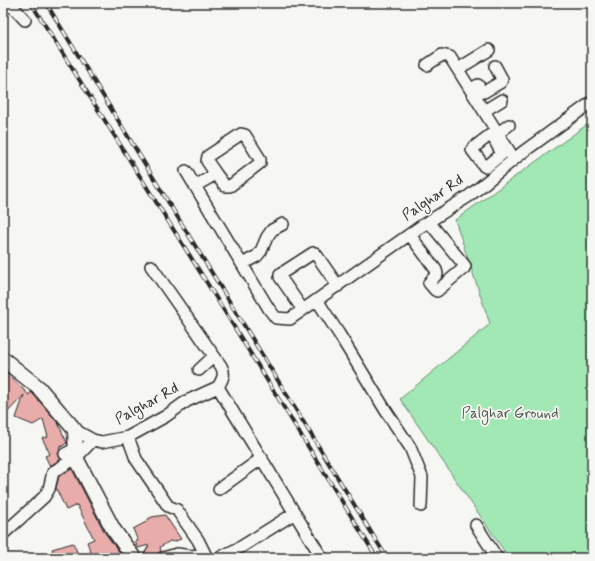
<svg xmlns="http://www.w3.org/2000/svg" width="595" height="561" viewBox="0 0 595 561" font-family="Mynerve,sans-serif">
  <rect width="100%" height="100%" fill="#f6f6f2"/>
  <filter id="ink" filterUnits="userSpaceOnUse"><feTurbulence type="fractalNoise" baseFrequency=".025" numOctaves="2"/><feDisplacementMap in="SourceGraphic" scale="8" xChannelSelector="R" yChannelSelector="G"/><feConvolveMatrix kernelMatrix="1 2 1 2 8 2 1 2 1" color-interpolation-filters="sRGB"/></filter>
  <g filter="url(#ink)">
    <!-- green -->
    <path fill="#a1e8b5" stroke="#668a70" d="M 592,121 L 592,558 L 509,558 L 400,399 L 490,324 L 455,220 Z"/>
    <!-- building -->
    <path fill="#e8adab" stroke="#2b2b2b" d="M 3,370 L 29,395 L 31,392 L 33,394 L 58,423 L 67,443 L 59,448 L 60,450 L 58,454 L 61,459 L 50,466 L 45,456 L 50,454 L 42,438 L 48,437 L 43,419 L 33,425 L 16,418 L 24,395 L 3,417 Z
      M 72,469 L 105,533 L 124,558 L 93,558 L 87,542 L 94,539 L 77,505 L 66,510 L 56,488 L 59,476 Z
      M 165,515 L 181,539 L 173,542 L 170,541 L 160,547 L 161,551 L 158,553 L 156,558 L 142,558 L 149,545 L 138,548 L 135,542 L 138,541 L 133,529 L 148,521 L 148,519 L 152,517 Z
      M 73,543 L 80,558 L 55,558 L 52,549 Z"/>
    <g fill="none" stroke-linecap="round" stroke-linejoin="round">
      <!-- minor casing -->
      <g stroke="#2b2b2b" stroke-width="14">
        <path id="minor" d="M 3,4 L 14,8 L 25,20
          M 427,65 L 442,55 L 450,57 L 514,159
          M 458,69 L 489,50
          M 471,89 L 478,85 L 482,92 L 484,92 L 501,82 L 502,79 L 495,66
          M 484,111 L 502,100
          M 495,141 L 502,154 L 486,167 L 484,166 L 472,150 L 473,148 L 490,135 L 493,137 L 509,125
          M 186,171 L 269,309 L 276,318 L 290,319 L 420,227 L 469,196 L 523,152 L 592,102
          M 195,186 L 216,174 L 207,161 L 208,156 L 241,134 L 245,135 L 260,159 L 260,163 L 230,186 L 225,186 L 216,174
          M 410,235 L 436,270 L 437,274 L 429,283 L 435,290 L 437,291 L 464,268 L 465,266 L 429,222
          M 242,264 L 257,256 L 261,251 L 267,237 L 272,230 L 283,224
          M 151,266 L 221,366 C 226,374 222,380 218,387
          M 317,300 L 339,334 L 386,411 L 410,447 L 422,477 L 421,506
          M 303,310 L 280,277 L 280,274 L 282,273 L 313,253 L 315,253 L 338,286
          M 199,370 L 214,356
          M 218,387 L 322,558
          M 75,430 L 93,440 L 102,442 L 128,437 L 166,416 L 187,401 L 218,387
          M 128,437 L 136,459 L 168,506 L 177,510 L 198,540 L 207,558
          M 65,454 L 75,449
          M 219,489 L 262,458
          M 476,525 L 497,558
          M 3,534 L 44,497 L 49,489 L 53,472 L 76,458 L 93,440
          M 163,558 L 177,554 L 191,556 L 205,554
          M 219,558 L 241,547 L 295,513"/>
      </g>
      <!-- major casing -->
      <g stroke="#2b2b2b" stroke-width="17">
        <path id="major" d="M 3,359 L 39,388 L 75,430 L 76,458 L 113,529 L 134,558"/>
      </g>
      <!-- minor -->
      <use href="#minor" stroke="#f6f6f2" stroke-width="11"/>
      <!-- major -->
      <use href="#major" stroke="#f6f6f2" stroke-width="14"/>
      <!-- rail casing -->
      <g stroke="#2b2b2b" stroke-width="4">
        <path id="rail" d="M 31,3 L 207,283 L 377,558
          M 46,3 L 387,558"/>
      </g>
      <!-- rail -->
      <use href="#rail" stroke="#f6f6f2" stroke-width="2.5" stroke-dasharray="8" stroke-linecap="butt"/>
    </g>
  </g>
  <g text-anchor="middle" dominant-baseline="central" stroke-width="3.5" stroke-linejoin="round" paint-order="stroke">
    <!-- street labels -->
    <g font-size="15" fill="#2b2b2b" stroke="#f6f6f2">
      <text transform="translate(433 198) rotate(-34)">Palghar Rd</text>
      <text transform="translate(147 404) rotate(-29)">Palghar Rd</text>
    </g>
    <!-- park labels -->
    <g font-size="15" fill="#485a4e" stroke="#f6f6f2">
      <text x="510" y="414">Palghar Ground</text>
    </g>
  </g>
  <!-- margin -->
  <rect width="595" height="561" fill="none" stroke="#f6f6f2" stroke-width="16"/>
  <rect x="8" y="8" width="579" height="545" fill="none" stroke="#2b2b2b" stroke-width="1.5" filter="url(#ink)"/>
</svg>
